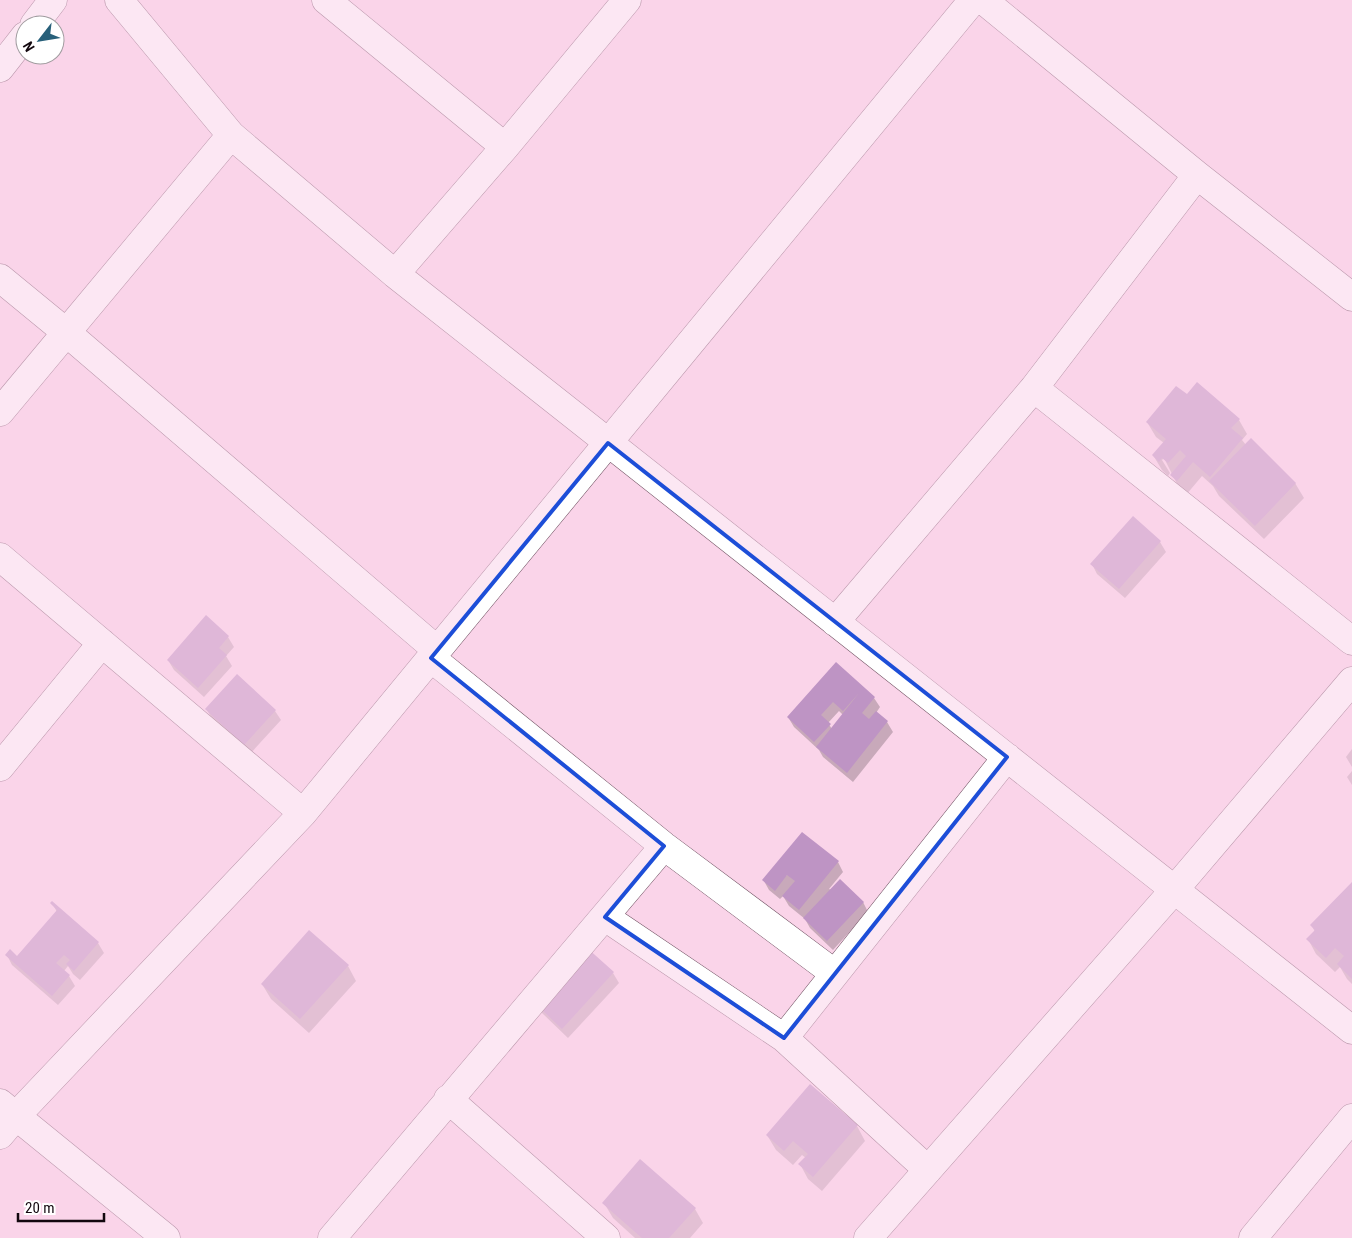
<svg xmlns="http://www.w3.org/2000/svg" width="1352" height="1238" viewBox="0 0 1352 1238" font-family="'Roboto Condensed',sans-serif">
  <rect width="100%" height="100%" fill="#fad4e9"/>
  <!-- shadow -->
  <path fill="#0003" fill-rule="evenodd" d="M 1187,396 L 1239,420 L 1247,434 L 1242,440 L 1246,445 L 1295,483 L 1304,498 L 1264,539 L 1219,496 L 1213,486 L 1202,476 L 1186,495 L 1180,490 L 1164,458 L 1162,460 L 1170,473 L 1168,476 L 1162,470 L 1153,455 L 1164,443 L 1156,437 L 1147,422 Z
    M 1133,518 L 1160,542 L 1166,552 L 1125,598 L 1097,574 L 1092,564 Z
    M 206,617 L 228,637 L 234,647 L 226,656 L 232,666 L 204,697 L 174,670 L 168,660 Z
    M 836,664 L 874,698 L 880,707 L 876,713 L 887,722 L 893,732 L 853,782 L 823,757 L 819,750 L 794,727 L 788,717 ZM 839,711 L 843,715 L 832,729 L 828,723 Z
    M 207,710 L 275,711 L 281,720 L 250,754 L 212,719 Z
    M 1352,749 L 1352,767 L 1346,757 Z
    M 1352,771 L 1352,785 L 1347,777 Z
    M 838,862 L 843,872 L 829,889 L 863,902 L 868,912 L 833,950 L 810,928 L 805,919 L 789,906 L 783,896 L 780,899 L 769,890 L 764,881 Z
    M 1352,884 L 1352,984 L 1347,979 L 1340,967 L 1335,972 L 1316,954 L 1308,939 L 1315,932 L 1312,926 Z
    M 52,903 L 98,943 L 104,953 L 80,980 L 73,974 L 68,966 L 64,971 L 69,976 L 75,986 L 58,1005 L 12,965 L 7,955 L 17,957 L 57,912 Z
    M 348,966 L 356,981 L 309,1033 L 271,999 L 262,984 Z
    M 613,973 L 619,983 L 568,1038 L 542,1013 L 536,1004 Z
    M 857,1126 L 865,1141 L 822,1191 L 808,1179 L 800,1164 L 806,1158 L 802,1155 L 793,1165 L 776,1150 L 767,1135 Z
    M 604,1203 L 695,1209 L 703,1223 L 690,1238 L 635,1238 L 613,1218 Z"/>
  <!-- building -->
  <path fill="#be94c4" d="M 1197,382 L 1240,419 L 1231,428 L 1243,438 L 1210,477 L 1193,462 L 1177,481 L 1170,475 L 1186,456 L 1180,450 L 1168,463 L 1162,458 L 1159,462 L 1152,455 L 1166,439 L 1146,422 L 1176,386 L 1187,394 Z
    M 1251,438 L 1296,483 L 1255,526 L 1209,481 Z
    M 1133,516 L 1161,541 L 1119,589 L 1090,564 Z
    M 206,615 L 229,636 L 219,648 L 227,655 L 198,688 L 167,660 Z
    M 836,662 L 875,697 L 862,713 L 869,719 L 876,711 L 888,721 L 847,773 L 816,747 L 859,693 L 843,711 L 833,702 L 821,715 L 831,724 L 814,742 L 787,717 Z
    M 237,674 L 276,710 L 244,745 L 205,709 Z
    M 802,832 L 839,861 L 799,910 L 782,896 L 795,881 L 787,875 L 775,891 L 762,880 Z
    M 840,879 L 864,902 L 827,941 L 803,918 Z
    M 1352,882 L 1352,979 L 1337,964 L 1344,956 L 1335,948 L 1326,958 L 1306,939 L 1315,930 L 1310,925 Z
    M 52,901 L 99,942 L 74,971 L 66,964 L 70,960 L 64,955 L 56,963 L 70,975 L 52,996 L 5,955 L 10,949 L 17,956 L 57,910 L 50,903 Z
    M 309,930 L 349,965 L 300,1019 L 261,984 Z
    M 586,947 L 614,972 L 562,1029 L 535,1003 Z
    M 810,1084 L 858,1125 L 813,1177 L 798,1164 L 808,1154 L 793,1141 L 784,1151 L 766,1135 Z
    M 640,1159 L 696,1208 L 669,1238 L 642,1238 L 602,1203 Z"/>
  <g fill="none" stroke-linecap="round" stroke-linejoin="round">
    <!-- minor casing -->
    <g stroke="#6f5061" stroke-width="29">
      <path id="minor" d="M 119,0 L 231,135 L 395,274 L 1352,1030
        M 326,0 L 505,147
        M 983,0 L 1197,175 L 1352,297
        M 34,25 L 53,0
        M 0,68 L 25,36
        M 395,274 L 505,147 L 627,0
        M 0,278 L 67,333 L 437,650
        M 1034,388 L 1352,641
        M 0,412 L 231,135
        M 0,557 L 303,813
        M 835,622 L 1034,388 L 1197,175
        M 431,658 L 664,846 L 834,973
        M 0,767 L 102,643
        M 605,917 L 784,1038 L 928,1170
        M 784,1038 L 1007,757
        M 448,1099 L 606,1238
        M 0,1103 L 166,1238
        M 0,1135 L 16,1116 L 303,813 L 973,0
        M 332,1238 L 664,846
        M 868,1238 L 1175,889 L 1352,681
        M 1253,1238 L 1352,1118"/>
    </g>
    <!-- minor -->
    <use href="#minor" stroke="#fff" stroke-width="28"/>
  </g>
  <!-- marked area -->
  <path d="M0 0H1352V1238H0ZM 608,443 L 1007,757 L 784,1038 L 605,917 L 664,846 L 431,658 Z" fill="#fad4e9" fill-opacity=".55" fill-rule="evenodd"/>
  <path fill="none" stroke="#1d4ed8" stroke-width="4" stroke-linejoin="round" d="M 608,443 L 1007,757 L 784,1038 L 605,917 L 664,846 L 431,658 Z"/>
  <!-- north arrow -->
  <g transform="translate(40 40) rotate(239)"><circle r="24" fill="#ffffff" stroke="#a09c9f"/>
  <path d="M0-4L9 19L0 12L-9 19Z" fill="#28607a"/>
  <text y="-8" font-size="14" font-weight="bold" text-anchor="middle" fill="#12070e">N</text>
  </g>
  <!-- scale -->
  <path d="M18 1213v8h86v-8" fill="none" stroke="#12070e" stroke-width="2.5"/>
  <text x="25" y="1213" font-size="15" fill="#12070e" stroke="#ffffff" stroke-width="4" paint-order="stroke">20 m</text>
</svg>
